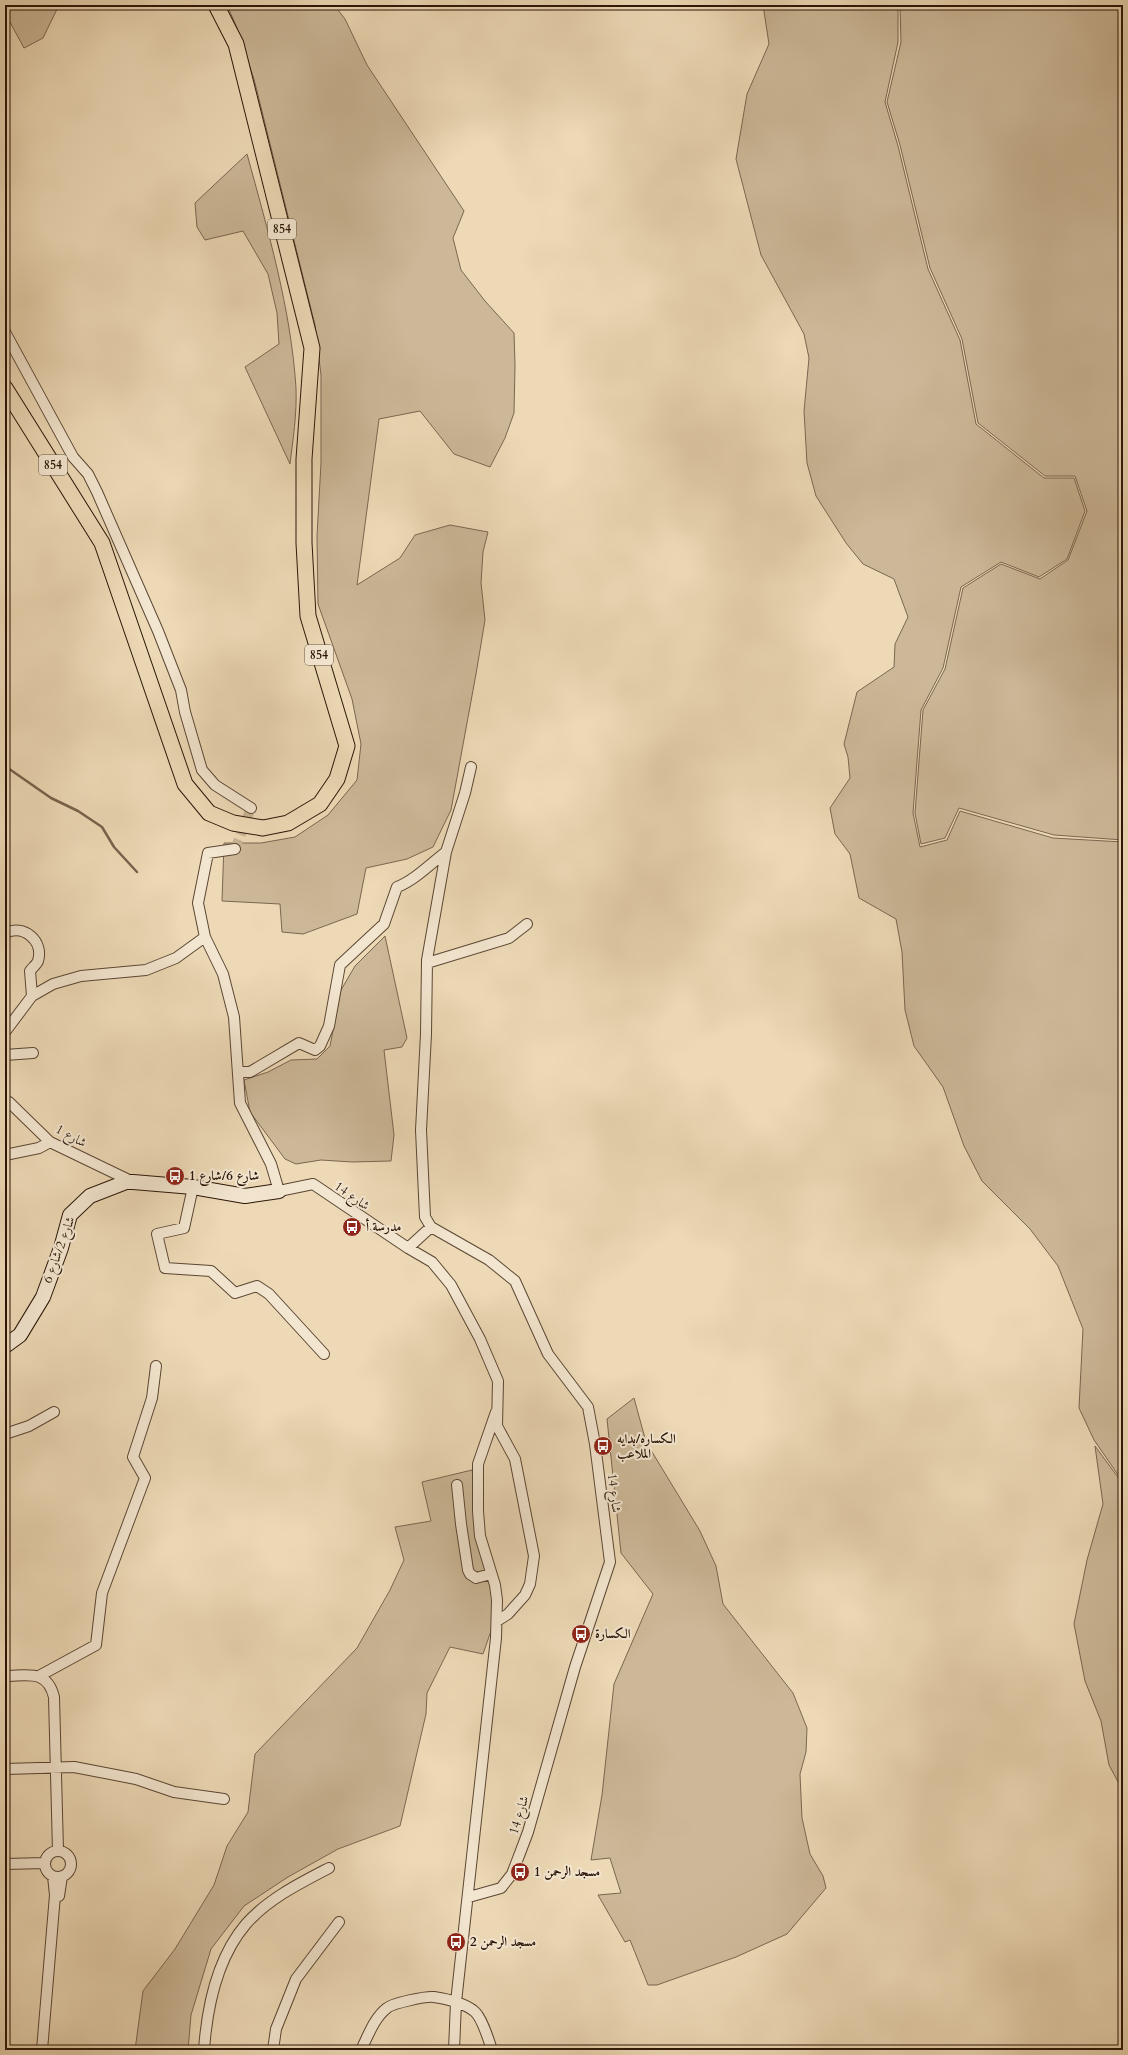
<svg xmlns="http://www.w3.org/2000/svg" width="1128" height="2055" viewBox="0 0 1128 2055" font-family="Cardo,Amiri,serif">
  <rect width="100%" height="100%" fill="#edd9b6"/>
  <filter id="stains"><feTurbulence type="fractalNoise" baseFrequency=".005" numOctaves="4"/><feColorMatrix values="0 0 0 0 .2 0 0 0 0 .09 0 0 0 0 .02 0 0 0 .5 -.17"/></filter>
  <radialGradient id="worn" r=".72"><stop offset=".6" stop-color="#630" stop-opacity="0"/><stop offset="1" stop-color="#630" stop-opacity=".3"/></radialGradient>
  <!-- green -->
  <path fill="#ccb898" stroke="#7b6650" d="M 5,5 L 59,5 L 43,38 L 24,48 L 5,13 Z
    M 227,5 L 334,5 L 345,19 L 367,65 L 464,211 L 453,238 L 461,270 L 485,301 L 514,333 L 515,365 L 514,413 L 505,438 L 490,467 L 454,454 L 420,411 L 379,419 L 357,585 L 400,558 L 415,535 L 450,525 L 488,532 L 483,552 L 481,583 L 485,620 L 476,674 L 451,810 L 433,847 L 407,859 L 366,868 L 357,914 L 303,934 L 282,932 L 280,904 L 222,901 L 224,843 L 261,843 L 295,837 L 328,815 L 357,780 L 361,744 L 352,699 L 318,604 L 317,536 L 321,463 L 321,375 L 315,325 L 254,79 L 237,28 Z
    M 763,5 L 898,5 L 898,42 L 885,102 L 898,146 L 928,269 L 960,340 L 976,424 L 1044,478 L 1074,478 L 1085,511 L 1067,559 L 1039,577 L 1001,562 L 961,587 L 943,668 L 921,710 L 913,813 L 920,847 L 947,840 L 960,811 L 1053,838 L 1123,842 L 1123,1482 L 1094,1440 L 1079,1408 L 1083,1329 L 1058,1266 L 1030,1229 L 982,1181 L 964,1146 L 943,1087 L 914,1046 L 905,1010 L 902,952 L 896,919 L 859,898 L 850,854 L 835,834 L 830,808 L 850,778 L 848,757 L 844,744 L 857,692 L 894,667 L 895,644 L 908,617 L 894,579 L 863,564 L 846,543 L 816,496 L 807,463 L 804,411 L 809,358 L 804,334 L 761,255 L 736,159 L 747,94 L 769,44 Z
    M 900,5 L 1123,5 L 1123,840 L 1054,835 L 959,808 L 945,838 L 921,844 L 915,813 L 923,710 L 945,669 L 963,588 L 1001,564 L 1040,579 L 1068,560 L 1087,511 L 1075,476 L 1045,476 L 978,423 L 962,339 L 930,268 L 900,145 L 887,102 L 901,42 Z
    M 247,154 C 268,231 291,309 296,388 C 297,414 293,439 290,464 L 245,367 L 279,344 L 277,313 L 268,274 L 243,231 L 205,240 L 197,227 L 195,203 Z
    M 385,936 L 407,1038 L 402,1047 L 384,1050 L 394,1135 L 391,1161 L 352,1162 L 321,1160 L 296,1164 L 285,1159 L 250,1112 L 244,1080 L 268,1072 L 291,1060 L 317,1059 L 330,1046 L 341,990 L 355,966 Z
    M 634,1398 L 646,1442 L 700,1531 L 716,1566 L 723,1604 L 793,1693 L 807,1728 L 806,1752 L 800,1774 L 802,1818 L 810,1854 L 823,1876 L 826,1888 L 787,1934 L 736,1957 L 657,1985 L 648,1985 L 630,1940 L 625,1942 L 598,1895 L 621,1893 L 610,1858 L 591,1860 L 602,1795 L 614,1684 L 653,1594 L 621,1553 L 607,1419 Z
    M 1095,1446 L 1123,1484 L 1123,1791 L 1109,1765 L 1101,1721 L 1085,1681 L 1074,1624 L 1087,1560 L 1103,1504 Z
    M 472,1470 L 484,1535 L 501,1602 L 483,1654 L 450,1647 L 427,1693 L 426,1714 L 400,1826 L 338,1849 L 288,1877 L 244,1906 L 211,1949 L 191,2015 L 188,2050 L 135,2050 L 143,1991 L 175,1949 L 214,1885 L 227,1846 L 248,1812 L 255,1754 L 357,1648 L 390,1590 L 404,1560 L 395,1527 L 431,1521 L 422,1482 Z"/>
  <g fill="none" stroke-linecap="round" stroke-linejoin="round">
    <!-- stream -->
    <path stroke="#77624c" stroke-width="2.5" d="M 5,766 L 51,798 L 78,811 L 102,827 L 114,847 L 137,872"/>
    <!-- street-tunnel -->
    <path stroke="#c6b293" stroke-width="10" stroke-dasharray="10 5" stroke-linecap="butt" d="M 235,849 L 251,808"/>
    <!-- street casing -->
    <g stroke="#5b4633" stroke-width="12">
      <path id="street" d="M 5,332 L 73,457 L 88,474 L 97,492 L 158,631 L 181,690 L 185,712 L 202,770 L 215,785 L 251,808
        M 235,849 L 208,853 L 198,903 L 205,937 L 223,974 L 234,1017 L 240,1103 L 271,1164 L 279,1191 L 313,1184 L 408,1248 L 431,1227 L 489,1260 L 515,1281 L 548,1354 L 588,1407 L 595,1444 L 610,1562 L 575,1667 L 528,1832 L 512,1874 L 501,1888 L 469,1897
        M 5,933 C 24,924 44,941 38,961 C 37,964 32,968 30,971 L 32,996
        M 427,963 L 509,938 L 527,924
        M 5,1032 L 32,996 L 53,984 L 81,976 L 146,970 L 176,958 L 205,937
        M 5,1055 L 33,1053
        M 239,1072 L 250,1072 L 299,1043 L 315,1050 L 320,1046 L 329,1026 L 340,965 L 384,924 L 397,887 C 415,880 430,864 446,852
        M 5,1101 L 9,1102 L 50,1142 L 133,1182
        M 5,1155 L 39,1148 L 50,1142
        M 193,1187 L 184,1228 L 157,1234 L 165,1268 L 211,1271 L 235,1293 L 257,1286 L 269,1294 L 324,1354
        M 431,1227 L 425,1217 L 421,1130 L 426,1034 L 427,960 L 446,852 L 465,793 L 471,767
        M 408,1248 L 432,1262 L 451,1285 L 480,1339 L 498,1381 L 497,1426 L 515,1459 L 534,1556 L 530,1584 L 525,1595 L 508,1614 L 497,1621
        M 5,1434 L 29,1426 L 54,1412
        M 457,1485 L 461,1524 L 468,1570 L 470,1574 L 476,1578 L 491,1574
        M 5,1676 C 28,1676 47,1669 54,1697 L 58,1851
        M 39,1676 L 96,1645 L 102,1593 L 145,1478 L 133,1457 L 152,1398 L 156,1366
        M 5,1769 L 74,1767 L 136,1779 L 174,1792 L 224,1799
        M45 1864a13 13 0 1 1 26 0a13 13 0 1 1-26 0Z
        M 5,1864 L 45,1863
        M 59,1896 L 62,1876
        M 42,2050 L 55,1895 L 53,1876
        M 204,2050 C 207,2007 217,1958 246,1924 C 268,1899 300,1883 329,1868
        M 273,2050 L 276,2029 L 296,1979 L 339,1922
        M 361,2050 C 368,2036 374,2018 387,2008 C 393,2003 426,1996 434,1997 C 447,1999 464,2003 474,2011 C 482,2017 489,2041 492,2050
        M 454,2050 L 456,2002 L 496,1638 L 497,1600 L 495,1585 L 480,1536 L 478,1511 L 478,1464 L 496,1412"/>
    </g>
    <!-- secondary casing -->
    <g stroke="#2a1507" stroke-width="16">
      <path id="secondary" d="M 5,1346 L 20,1335 L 43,1297 L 61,1248 L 70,1215 L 90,1196 L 126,1182 L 133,1182 L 193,1187 L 245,1196 L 279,1191"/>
    </g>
    <!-- primary casing -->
    <g stroke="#2a1507" stroke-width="17">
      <path id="primary" d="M 5,388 L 102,543 L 185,784 L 209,813 L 233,823 L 263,828 L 288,823 L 320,804 L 337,779 L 347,746 L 308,616 L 304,543 L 304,459 L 312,348 L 236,44 L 216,5"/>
    </g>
    <!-- street -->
    <use href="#street" stroke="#f3e6d0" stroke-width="10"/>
    <!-- secondary -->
    <use href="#secondary" stroke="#f3e6d0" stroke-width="14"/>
    <!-- primary -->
    <use href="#primary" stroke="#edd9b6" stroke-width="15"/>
  </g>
  <!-- icons -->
  <defs>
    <g id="bus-disc" transform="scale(1)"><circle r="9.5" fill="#8f2418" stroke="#f3e6d0"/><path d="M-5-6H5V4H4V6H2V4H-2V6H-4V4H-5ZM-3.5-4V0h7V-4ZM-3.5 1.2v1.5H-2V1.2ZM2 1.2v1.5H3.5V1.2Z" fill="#fff"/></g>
  </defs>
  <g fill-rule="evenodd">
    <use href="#bus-disc" x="175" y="1176"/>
    <use href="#bus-disc" x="352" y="1227"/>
    <use href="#bus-disc" x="603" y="1446"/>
    <use href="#bus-disc" x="581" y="1634"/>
    <use href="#bus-disc" x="520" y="1872"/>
    <use href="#bus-disc" x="456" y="1942"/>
  </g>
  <g text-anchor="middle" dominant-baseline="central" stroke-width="4" stroke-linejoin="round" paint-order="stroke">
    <!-- shield labels -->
    <g fill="#f3e6d0" stroke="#665443" stroke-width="1">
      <rect x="268" y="219" width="28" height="20" rx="3"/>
      <rect x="39" y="455" width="28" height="20" rx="3"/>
      <rect x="305" y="645" width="28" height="20" rx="3"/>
    </g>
    <g font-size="12" font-weight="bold" fill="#2a1507">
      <text x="282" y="229">854</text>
      <text x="53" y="465">854</text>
      <text x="319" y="655">854</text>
    </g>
    <!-- street labels -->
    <g font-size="13" fill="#2a1507" stroke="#f3e6d0">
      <text transform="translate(71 1136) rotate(29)">شارع 1</text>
      <text transform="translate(352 1196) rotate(35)">شارع 14</text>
      <text transform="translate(59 1250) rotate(-70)">شارع 2/شارع 6</text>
      <text transform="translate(614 1493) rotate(83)">شارع 14</text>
      <text transform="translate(519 1815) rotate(-73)">شارع 14</text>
    </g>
    <!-- poi labels -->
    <g font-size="13" font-weight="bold" fill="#2a1507" stroke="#f3e6d0" text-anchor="start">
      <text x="189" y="1176">شارع 6/شارع 1</text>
      <text x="366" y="1227">مدرسة أ</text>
      <text x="617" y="1439">الكساره/بدايه<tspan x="617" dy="15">الملاعب</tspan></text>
      <text x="595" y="1634">الكسارة</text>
      <text x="534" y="1872">مسجد الرحمن 1</text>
      <text x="470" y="1942">مسجد الرحمن 2</text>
    </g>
  </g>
  <!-- margin -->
  <rect width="1128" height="2055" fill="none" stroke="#edd9b6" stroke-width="20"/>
  <rect x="6" y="6" width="1116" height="2043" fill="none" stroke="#2a1507" stroke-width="2"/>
  <rect x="10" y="10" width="1108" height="2035" fill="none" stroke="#2a1507"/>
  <rect width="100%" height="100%" filter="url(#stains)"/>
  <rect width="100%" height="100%" fill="url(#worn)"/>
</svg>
